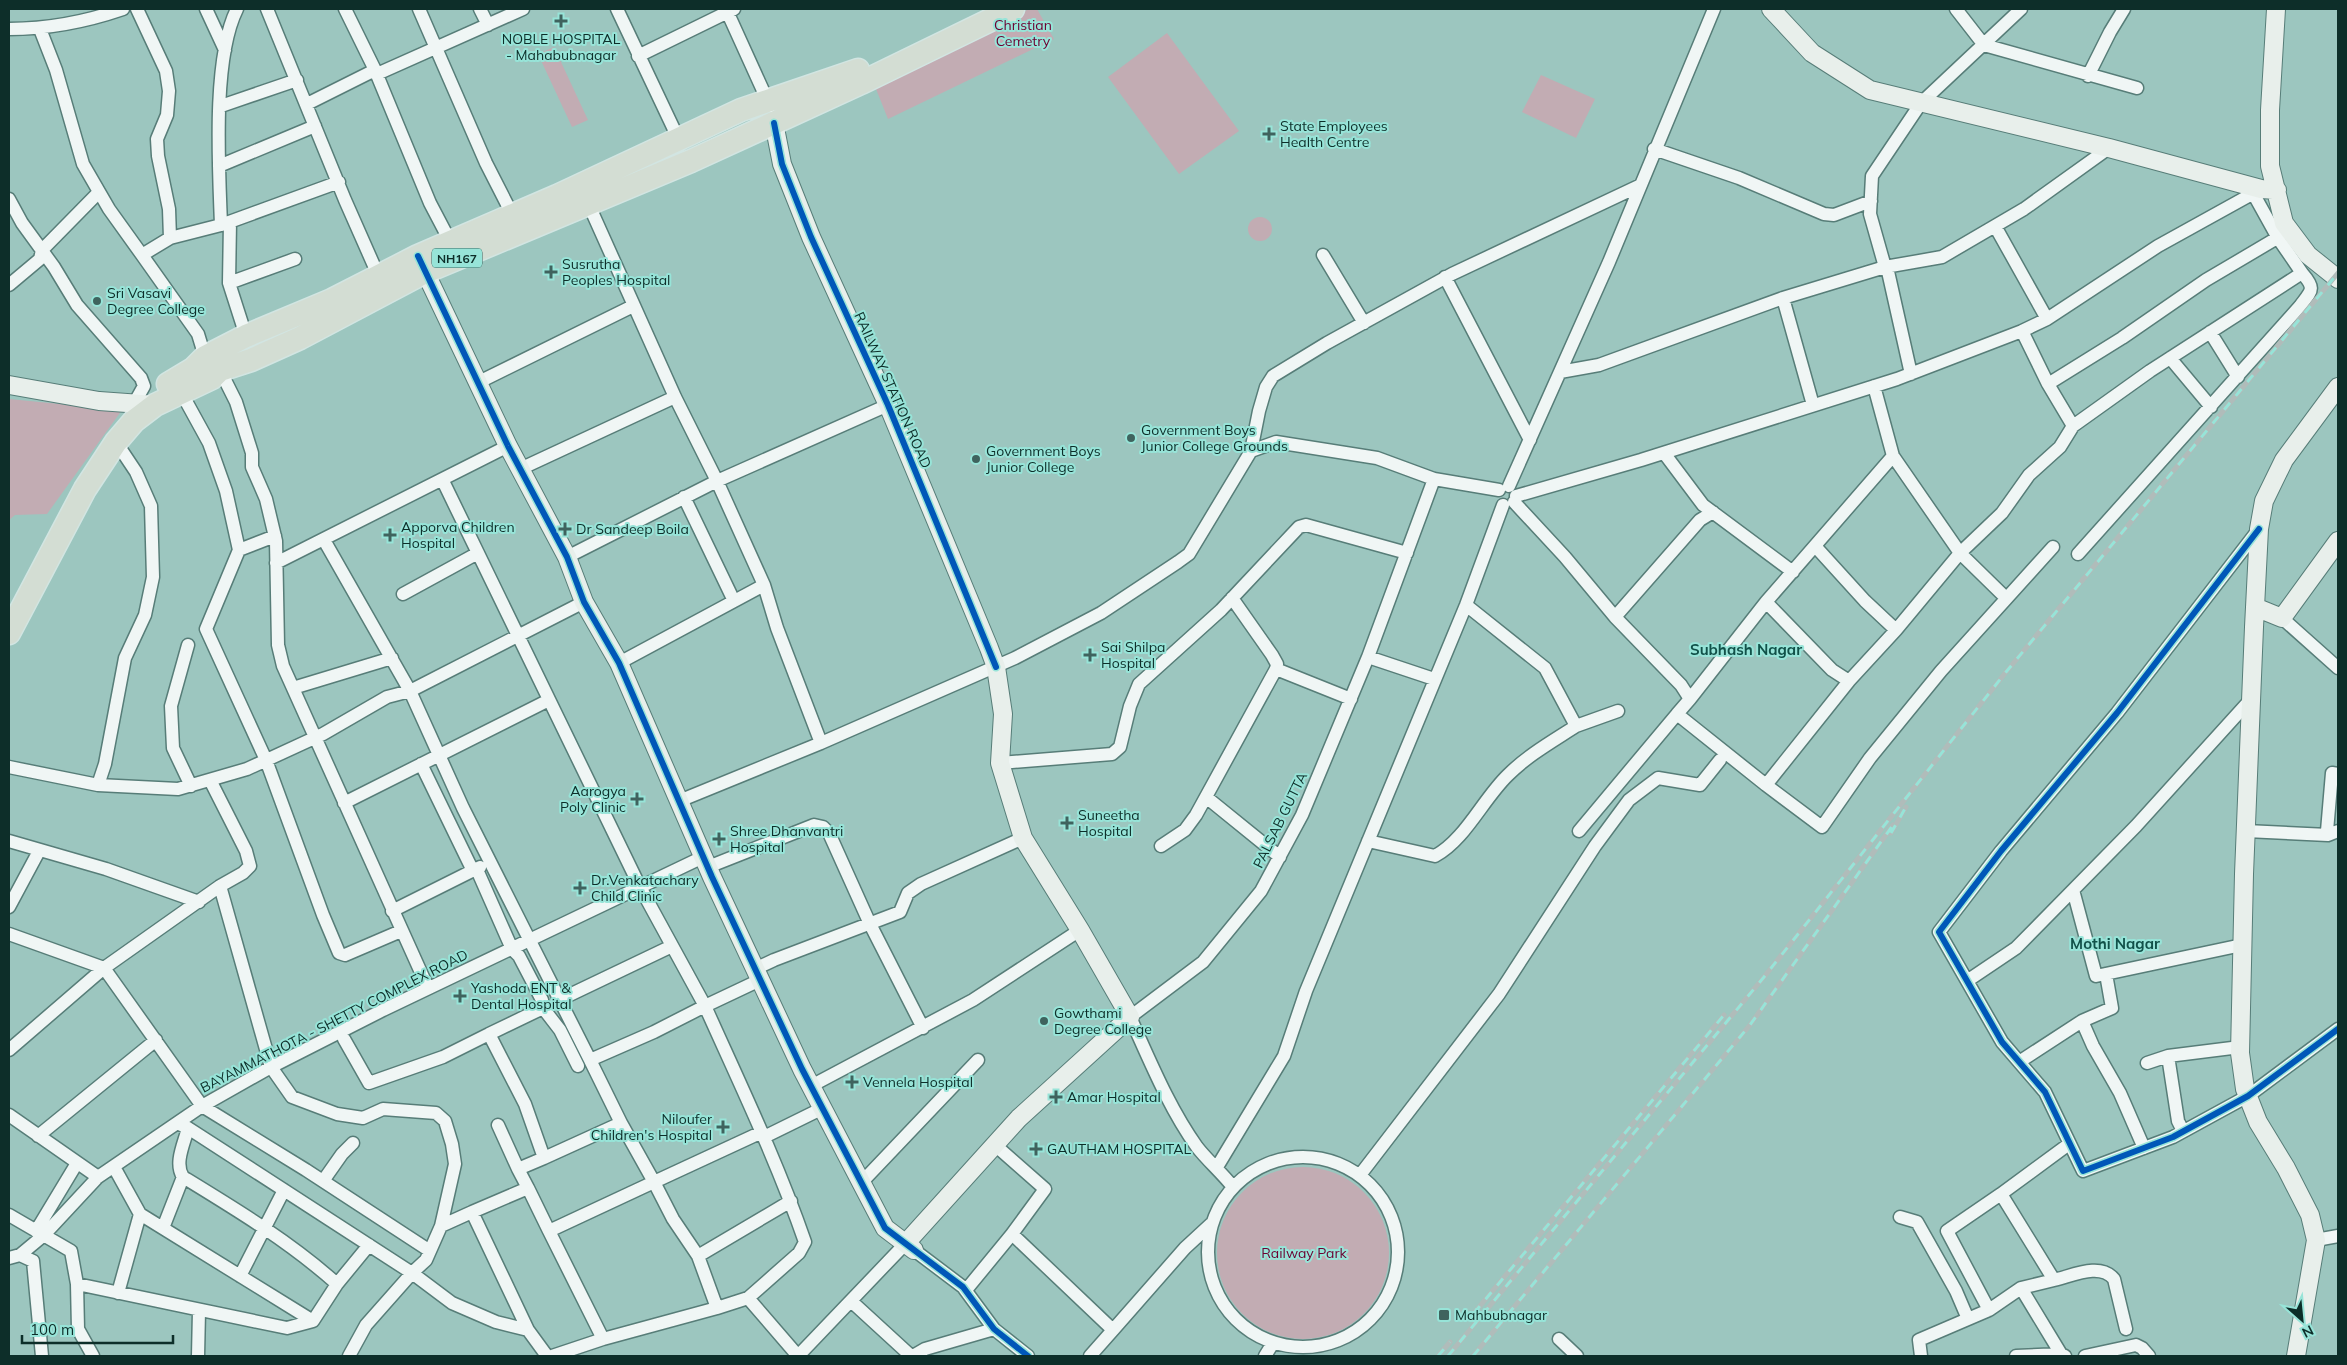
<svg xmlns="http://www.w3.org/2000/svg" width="2347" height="1365" viewBox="0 0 2347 1365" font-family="Mulish,sans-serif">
  <rect width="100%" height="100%" fill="#9cc6bf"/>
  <!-- green -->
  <path fill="#c2acb3" d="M 1029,9 L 1037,9 L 1054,39 L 888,119 L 874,84 Z
    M 1167,33 L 1239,131 L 1179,174 L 1108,77 Z
    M 554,47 L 588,120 L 572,127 L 538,54 Z
    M 1541,75 L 1595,99 L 1576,138 L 1522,112 Z
    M1248 229a12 12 0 1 1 24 0a12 12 0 1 1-24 0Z
    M 9,399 L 122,410 L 47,514 L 15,515 L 9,520 Z
    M1217 1253a86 86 0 1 1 172 0a86 86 0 1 1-172 0Z"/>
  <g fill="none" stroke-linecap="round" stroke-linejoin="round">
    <!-- street casing -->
    <g stroke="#577d78" stroke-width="15">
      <path id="street" d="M 137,9 L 166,71 L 169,91 L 167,115 L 157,139 L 158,156 L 169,209 L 170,238
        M 206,9 L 225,50
        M 267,9 L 345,200 L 379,277
        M 345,9 L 375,70 L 430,203 L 451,243
        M 419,9 L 486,163 L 512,214
        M 480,9 L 488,25
        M 617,9 L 679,140
        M 726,9 L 770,106
        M 1956,9 L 1984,45 L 2137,88
        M 2021,9 L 1921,103 L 1872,176 L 1870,214 L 1885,267 L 1942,257 L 2024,209 L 2109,148
        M 9,29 C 49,29 85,22 123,9
        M 40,29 L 56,70 L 83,164 L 109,209 L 142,255
        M 638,56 L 734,9
        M 377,74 L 523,9
        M 2088,76 L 2110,32 L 2124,9
        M 307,104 L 375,70
        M 221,106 L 297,80
        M 1654,149 L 1739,178 L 1824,214 L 1834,215 L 1871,201
        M 219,166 L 315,126
        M 9,199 L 22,223 L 54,267 L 77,305 L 141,378 L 144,386 L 135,402
        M 588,203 L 675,397 L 717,481 L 888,405
        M 230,222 L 229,283 L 246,336
        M 221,225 L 339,182
        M 1995,226 L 2047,319
        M 1323,255 L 1364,323
        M 1887,267 L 1911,374
        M 1445,277 L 1530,440
        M 229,283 L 295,259
        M 9,285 L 40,259 L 42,250 L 99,192
        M 1783,298 L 1813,405
        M 2022,331 L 2048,384
        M 2210,332 L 2238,377
        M 205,357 L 198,334 L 142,255 L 170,238 L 221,225 C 219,168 212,59 237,9
        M 2170,358 L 2211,407
        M 220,370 L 236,402 L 252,453 L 252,467 L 266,499 L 276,541 L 278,645 L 283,666 L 428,988
        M 1560,372 L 1599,365 L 1783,298 L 1885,267
        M 479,382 L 633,306
        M 181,392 L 209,443 L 226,491 L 239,550
        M 2073,426 L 2150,371 L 2302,273 L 2278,238 L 2253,193
        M 1251,451 L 1259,411 L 1266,387 L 1273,376 L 1327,343 L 1452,274 L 1641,185
        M 1664,453 L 1703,505 L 1793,572
        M 1893,456 L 1960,553 L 1896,630 L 1849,681 L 1766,785 L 1822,827 L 1870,758 L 1941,671 L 2053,547
        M 520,469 L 675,397
        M 443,481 L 640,887 L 705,1006 L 760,980
        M 1509,486 L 1609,262 L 1714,9
        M 1516,496 L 1641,460 L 1897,379 L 2022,331 L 2047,319 L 2158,246 L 2261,189
        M 684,497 L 734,601
        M 1514,502 L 1565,557 L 1615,617 L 1681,685 L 1690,699 L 1766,602 L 1893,456 L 1874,386
        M 2259,529 L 2117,713 L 2001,851 L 1939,932 L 2002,1042 L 2045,1092 L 2083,1171 L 2173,1137 L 2248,1096 L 2338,1029
        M 275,536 L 239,550 L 206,629 L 266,760 L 323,915 L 339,953 L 345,955 L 401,931
        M 324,540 L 410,691 L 463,808 L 590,1060 L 654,1032 L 705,1006 C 740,1084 777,1161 805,1242 L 799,1253 L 748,1298 L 717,1308 L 698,1256 L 791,1201
        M 1815,546 L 1865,601 L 1896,630
        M 2078,554 L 2300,306 C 2312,290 2316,289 2302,273
        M 567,557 L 717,481 L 764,585 L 777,628 L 821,743 L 679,801
        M 276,563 L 508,446
        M 403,594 L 478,553
        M 2006,598 L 1960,553 L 2002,513 L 2029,475 L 2060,447 L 2073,426 L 2048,384 L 2122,338 L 2206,280 L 2289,231
        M 1766,602 L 1832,670 L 1849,681
        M 1466,605 L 1545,668 L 1576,726 L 1618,711
        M 1615,617 L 1700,520 L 1713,512
        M 2282,618 L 2338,668
        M 188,645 L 171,706 L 173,748 L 191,786
        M 1368,657 L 1434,479
        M 619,663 L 764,585
        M 1276,669 L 1351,699
        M 293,688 L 392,658
        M 1690,699 L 1677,714 L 1766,785
        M 821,743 L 1015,658 L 1101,613 L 1178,562 L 1189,554 L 1251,451 L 1276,442 L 1377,458 L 1434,479 L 1499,490
        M 1000,763 L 1112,754 L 1120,747 L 1130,706 L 1139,684 L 1221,610 L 1299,527 L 1306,525 L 1407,553
        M 421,764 L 472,869 L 478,872 L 512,949 L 519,956 L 542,1000 L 543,1008 L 560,1030 L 578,1066
        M 9,767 L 98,785 L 178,789 L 247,769 L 323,734 L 387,697 L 410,691 L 584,602
        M 210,780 L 246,851 L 250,866 L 243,873 L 220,886 L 104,968 L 202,1106 L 306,1170 L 430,1251
        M 98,785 L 105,764 L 125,658 L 145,615 L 153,577 L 151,506 L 136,472 L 116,442
        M 1206,797 L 1280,857
        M 344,803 L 549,700
        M 1579,831 L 1677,714
        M 2246,831 L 2328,835 L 2338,831
        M 2328,835 L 2327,831 L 2332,773 L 2338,774
        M 9,841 L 106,869 L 199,902
        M 1368,841 L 1435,856 C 1465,840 1483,799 1508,775 C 1528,755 1553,741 1576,726
        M 1161,846 L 1185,830 L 1196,815 L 1276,669 L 1277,664 L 1272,655 L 1232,598
        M 708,867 L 814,825 L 823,827 L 829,833 L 870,924 L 923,1028
        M 220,886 L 271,1067 L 292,1097 L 337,1114 L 363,1118 L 383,1109 L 436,1113 L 445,1121 L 452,1144 L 455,1164 L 441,1226
        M 2073,890 L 2096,976 L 2242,945
        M 9,907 L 39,851
        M 392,911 L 480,867
        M 9,934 L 104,968 L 9,1050
        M 755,969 L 774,960 L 900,912 L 908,893 L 921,884 L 1023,838
        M 1967,981 L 2016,948 L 2136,826 L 2252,698
        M 559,1000 L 672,946
        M 2082,1021 L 2112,1008 L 2106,974
        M 489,1034 L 543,1008
        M 344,1039 L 369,1083 L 443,1057 L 489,1034 L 525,1104 L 544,1158 L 621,1123 L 590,1060
        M 2019,1062 L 2082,1021 L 2093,1046 L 2120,1093 L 2144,1148
        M 2147,1063 L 2168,1056
        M 811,1086 L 973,1000 L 1080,930
        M 9,1115 L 98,1177
        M 498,1125 L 518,1169 L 544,1158
        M 188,1128 L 412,1273 L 426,1260 L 441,1226 L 472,1212 L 528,1330
        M 2183,1131 L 2178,1121 L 2168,1056 L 2240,1047
        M 38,1136 L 156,1040
        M 764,1137 L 823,1108
        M 995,1145 L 1045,1189 L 1012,1234
        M1208 1252a95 95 0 1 1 190 0a95 95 0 1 1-190 0Z
        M 114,1167 L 140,1214 L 313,1321 L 337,1284 C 290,1242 237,1210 183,1177 C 174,1163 184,1144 188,1128 L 177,1123
        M 1217,1167 L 1284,1056 L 1306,991 L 1466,605 L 1503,505
        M 1360,1175 L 1499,994 L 1595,846 L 1629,800 L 1658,778 L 1700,785 L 1720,760
        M 323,1181 L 342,1154 L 353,1143
        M 861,1183 L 978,1060
        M 1233,1187 C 1222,1173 1207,1160 1197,1147 C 1169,1108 1150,1061 1130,1017 L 1203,962 L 1261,891 L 1302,815 L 1368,657 L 1434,679
        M 528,1188 L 549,1231
        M 2001,1194 L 2069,1144
        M 472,1212 L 528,1188 L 518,1169
        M 9,1215 L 71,1251 L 77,1284 L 78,1329 L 93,1356
        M 1900,1217 L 1917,1222 L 1956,1291 L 1968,1319
        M 163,1228 L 183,1177
        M 36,1231 L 77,1163
        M 2316,1240 L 2338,1236
        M 914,1250 L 963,1287 L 994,1329 L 1028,1356
        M 20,1255 L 33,1261 L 42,1356
        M 698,1256 L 673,1219 L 654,1182 L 762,1132
        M 9,1258 L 20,1255 L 44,1235 L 98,1177 L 202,1106 L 271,1067 L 383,1010 L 703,857
        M 240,1276 L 284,1190
        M 2054,1280 C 2072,1276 2100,1262 2114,1279 L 2126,1329
        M 77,1284 L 287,1328 L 313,1321
        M 337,1284 L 369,1245
        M 2021,1288 L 1989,1310 L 1947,1231 L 2001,1194 L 2054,1280 L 2021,1288 L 2061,1354
        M 966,1290 L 1012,1234 L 1113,1330 L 1090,1356
        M 118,1293 L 140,1214
        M 748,1298 L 798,1356 L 906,1243
        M 851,1301 L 911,1356
        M 1113,1330 L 1185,1248 L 1211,1224
        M 603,1339 L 549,1231 L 654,1182 L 621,1123
        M 1559,1339 L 1577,1356
        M 198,1356 L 199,1311
        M 349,1356 L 366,1325 L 412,1273 L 452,1303 L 496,1322 L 528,1330 L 547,1356
        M 552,1356 L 603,1339 L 717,1308
        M 913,1356 L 925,1349 L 994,1329
        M 1265,1356 L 1273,1343
        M 1921,1356 L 1919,1340 L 1989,1310
        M 2016,1356 L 2061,1354 L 2065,1356
        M 2085,1356 L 2136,1345 L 2142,1348 L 2149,1356"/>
    </g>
    <!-- secondary casing -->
    <g stroke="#577d78" stroke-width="20">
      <path id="secondary" d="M 1771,9 L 1812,53 L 1870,90 L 2109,148 L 2261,189 L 2277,190
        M 2276,9 L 2270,110 L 2270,166 L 2284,223 L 2308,255 L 2338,279
        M 774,123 L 782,164 L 811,237 L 888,405 L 989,648 L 996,667 L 1003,714 L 1000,763 L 1023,838 L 1080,930 L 1130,1017 L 1019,1118 L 906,1243
        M 420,261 L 508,446 L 567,557 L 584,602 L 619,663 L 712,877 L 802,1069 L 885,1228 L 914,1250
        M 9,385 L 99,401 L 155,405
        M 2255,607 L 2282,618 L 2338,541
        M 2296,1356 L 2316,1240 L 2310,1215 L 2286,1168 L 2258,1122 L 2245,1089 L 2240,1053 L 2244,874 L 2254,627 L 2259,529 L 2264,501 L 2284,460 L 2338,387"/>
    </g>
    <!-- highway casing -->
    <g stroke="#d2e5e2" stroke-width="25">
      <path id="highway" d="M 168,384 L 193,369 L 205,357 L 246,336 L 332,300 L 418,256 L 557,196 L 741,110 L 858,70
        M 9,633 L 85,489 L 116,442 L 134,421 L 155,405 L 212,378 L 220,370 L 251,360 L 300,338 L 425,272 L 691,161 L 861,83 L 1013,9"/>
    </g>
    <!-- street -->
    <use href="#street" stroke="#f0f6f5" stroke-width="12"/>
    <!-- secondary -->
    <use href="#secondary" stroke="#e8efeb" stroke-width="18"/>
    <!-- highway -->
    <use href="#highway" stroke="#d3ddd3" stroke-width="22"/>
    <!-- rail casing -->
    <g stroke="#b0bcba" stroke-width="5">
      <path id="rail" d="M 1891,833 L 1906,807
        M 1474,1313 L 1724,1015
        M 1438,1356 L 1450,1342
        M 1448,1356 L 1764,977 L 2006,672 L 2338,273
        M 1473,1356 L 1750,1025 L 1893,825"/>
    </g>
    <!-- rail -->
    <use href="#rail" stroke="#97e4d8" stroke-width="3" stroke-dasharray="9" stroke-linecap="butt"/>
    <!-- cycleway casing -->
    <g stroke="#97e4d8" stroke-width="9">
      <path id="cycleway" d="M 774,123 L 782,164 L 811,237 L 888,405 L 996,667
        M 418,256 L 508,446 L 567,557 L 584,602 L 619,663 L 712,877 L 802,1069 L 885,1228 L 963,1287 L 994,1329 L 1028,1356
        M 2259,529 L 2117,713 L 2001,851 L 1939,932 L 2002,1042 L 2045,1092 L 2083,1171 L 2173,1137 L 2248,1096 L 2338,1029"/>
    </g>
    <!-- cycleway -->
    <use href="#cycleway" stroke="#0057b8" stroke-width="6"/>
  </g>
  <!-- markers -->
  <g fill="#3f635e" stroke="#97e4d8" stroke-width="2">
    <path d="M558.5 13.5h5v5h5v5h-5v5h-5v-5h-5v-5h5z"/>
    <path d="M1266.5 126.5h5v5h5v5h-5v5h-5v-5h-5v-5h5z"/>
    <path d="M548.5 264.5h5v5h5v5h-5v5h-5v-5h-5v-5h5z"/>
    <circle cx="97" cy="301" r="5"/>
    <circle cx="1131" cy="438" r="5"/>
    <circle cx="976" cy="459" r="5"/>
    <path d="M562.5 521.5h5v5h5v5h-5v5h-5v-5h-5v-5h5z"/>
    <path d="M387.5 527.5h5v5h5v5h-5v5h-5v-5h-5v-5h5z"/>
    <path d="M1087.5 647.5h5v5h5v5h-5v5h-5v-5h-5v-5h5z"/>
    <path d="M634.5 791.5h5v5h5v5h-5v5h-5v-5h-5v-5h5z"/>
    <path d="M1064.5 815.5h5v5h5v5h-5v5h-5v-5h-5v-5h5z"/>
    <path d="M716.5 831.5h5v5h5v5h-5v5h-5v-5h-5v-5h5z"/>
    <path d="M577.5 880.5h5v5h5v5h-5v5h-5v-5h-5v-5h5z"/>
    <path d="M457.5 988.5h5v5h5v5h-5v5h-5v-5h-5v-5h5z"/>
    <circle cx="1044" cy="1021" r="5"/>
    <path d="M849.5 1074.5h5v5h5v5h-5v5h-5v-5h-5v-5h5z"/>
    <path d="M1053.5 1089.5h5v5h5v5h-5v5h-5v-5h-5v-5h5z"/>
    <path d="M720.5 1119.5h5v5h5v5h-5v5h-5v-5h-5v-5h5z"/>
    <path d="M1033.5 1141.5h5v5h5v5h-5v5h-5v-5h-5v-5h5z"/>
    <rect x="1438" y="1309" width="12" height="12" rx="2.5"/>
  </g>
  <g text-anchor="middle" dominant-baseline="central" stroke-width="4" stroke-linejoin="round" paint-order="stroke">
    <!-- shield labels -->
    <rect fill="#97e4d8" stroke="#36655e" stroke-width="1" x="432" y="248.5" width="50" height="19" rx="4"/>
    <g font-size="12" font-weight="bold" fill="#0d2e29">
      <text x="457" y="258">NH167</text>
    </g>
    <!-- park labels -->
    <g font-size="14" fill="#6d0031" stroke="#97e4d8">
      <text x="1023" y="25">Christian<tspan x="1023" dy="16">Cemetry</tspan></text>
      <text x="1304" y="1253">Railway Park</text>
    </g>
    <!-- poi labels -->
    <g font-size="14" fill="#0d2e29" stroke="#97e4d8" text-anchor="start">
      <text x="561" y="39" text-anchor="middle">NOBLE HOSPITAL<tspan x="561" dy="16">- Mahabubnagar</tspan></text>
      <text x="1280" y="126">State Employees<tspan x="1280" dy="16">Health Centre</tspan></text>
      <text x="562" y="264">Susrutha<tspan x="562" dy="16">Peoples Hospital</tspan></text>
      <text x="107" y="293">Sri Vasavi<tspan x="107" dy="16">Degree College</tspan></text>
      <text x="1141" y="430">Government Boys<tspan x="1141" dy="16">Junior College Grounds</tspan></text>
      <text x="986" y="451">Government Boys<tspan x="986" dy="16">Junior College</tspan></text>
      <text x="401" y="527">Apporva Children<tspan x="401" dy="16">Hospital</tspan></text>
      <text x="576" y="529">Dr Sandeep Boila</text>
      <text x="1101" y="647">Sai Shilpa<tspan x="1101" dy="16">Hospital</tspan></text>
      <text x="626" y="791" text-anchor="end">Aarogya<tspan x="626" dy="16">Poly Clinic</tspan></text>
      <text x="1078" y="815">Suneetha<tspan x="1078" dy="16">Hospital</tspan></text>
      <text x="730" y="831">Shree Dhanvantri<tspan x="730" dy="16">Hospital</tspan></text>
      <text x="591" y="880">Dr.Venkatachary<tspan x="591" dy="16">Child Clinic</tspan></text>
      <text x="471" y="988">Yashoda ENT &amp;<tspan x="471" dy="16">Dental Hospital</tspan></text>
      <text x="1054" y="1013">Gowthami<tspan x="1054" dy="16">Degree College</tspan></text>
      <text x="863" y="1082">Vennela Hospital</text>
      <text x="1067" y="1097">Amar Hospital</text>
      <text x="712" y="1119" text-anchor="end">Niloufer<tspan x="712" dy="16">Children's Hospital</tspan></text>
      <text x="1047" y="1149">GAUTHAM HOSPITAL</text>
      <text x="1455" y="1315">Mahbubnagar</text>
    </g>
    <!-- street labels -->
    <g font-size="14" fill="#0d2e29" stroke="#97e4d8">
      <text transform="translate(893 390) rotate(66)">RAILWAY STATION ROAD</text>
      <text transform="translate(1280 820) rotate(-64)">PALSAB GUTTA</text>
      <text transform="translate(334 1021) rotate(-27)">BAYAMMATHOTA - SHETTY COMPLEX ROAD</text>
    </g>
    <!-- neighbourhood labels -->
    <g font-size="15" font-weight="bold" fill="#115149" stroke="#97e4d8">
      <text x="1746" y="649">Subhash Nagar</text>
      <text x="2115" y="943">Mothi Nagar</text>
    </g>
  </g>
  <!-- border -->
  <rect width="2347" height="1365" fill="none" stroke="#0d2e29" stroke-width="20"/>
  <!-- north arrow -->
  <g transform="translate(2302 1320) rotate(153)" stroke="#97e4d8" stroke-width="4" paint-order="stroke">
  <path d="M0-4L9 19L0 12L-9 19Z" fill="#0d2e29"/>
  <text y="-8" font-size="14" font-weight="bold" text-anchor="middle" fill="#0d2e29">N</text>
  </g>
  <!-- scale -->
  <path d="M22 1335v8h151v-8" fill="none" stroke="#0d2e29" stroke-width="2.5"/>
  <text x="30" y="1335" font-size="15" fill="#0d2e29" stroke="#97e4d8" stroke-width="4" paint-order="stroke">100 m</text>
</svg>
